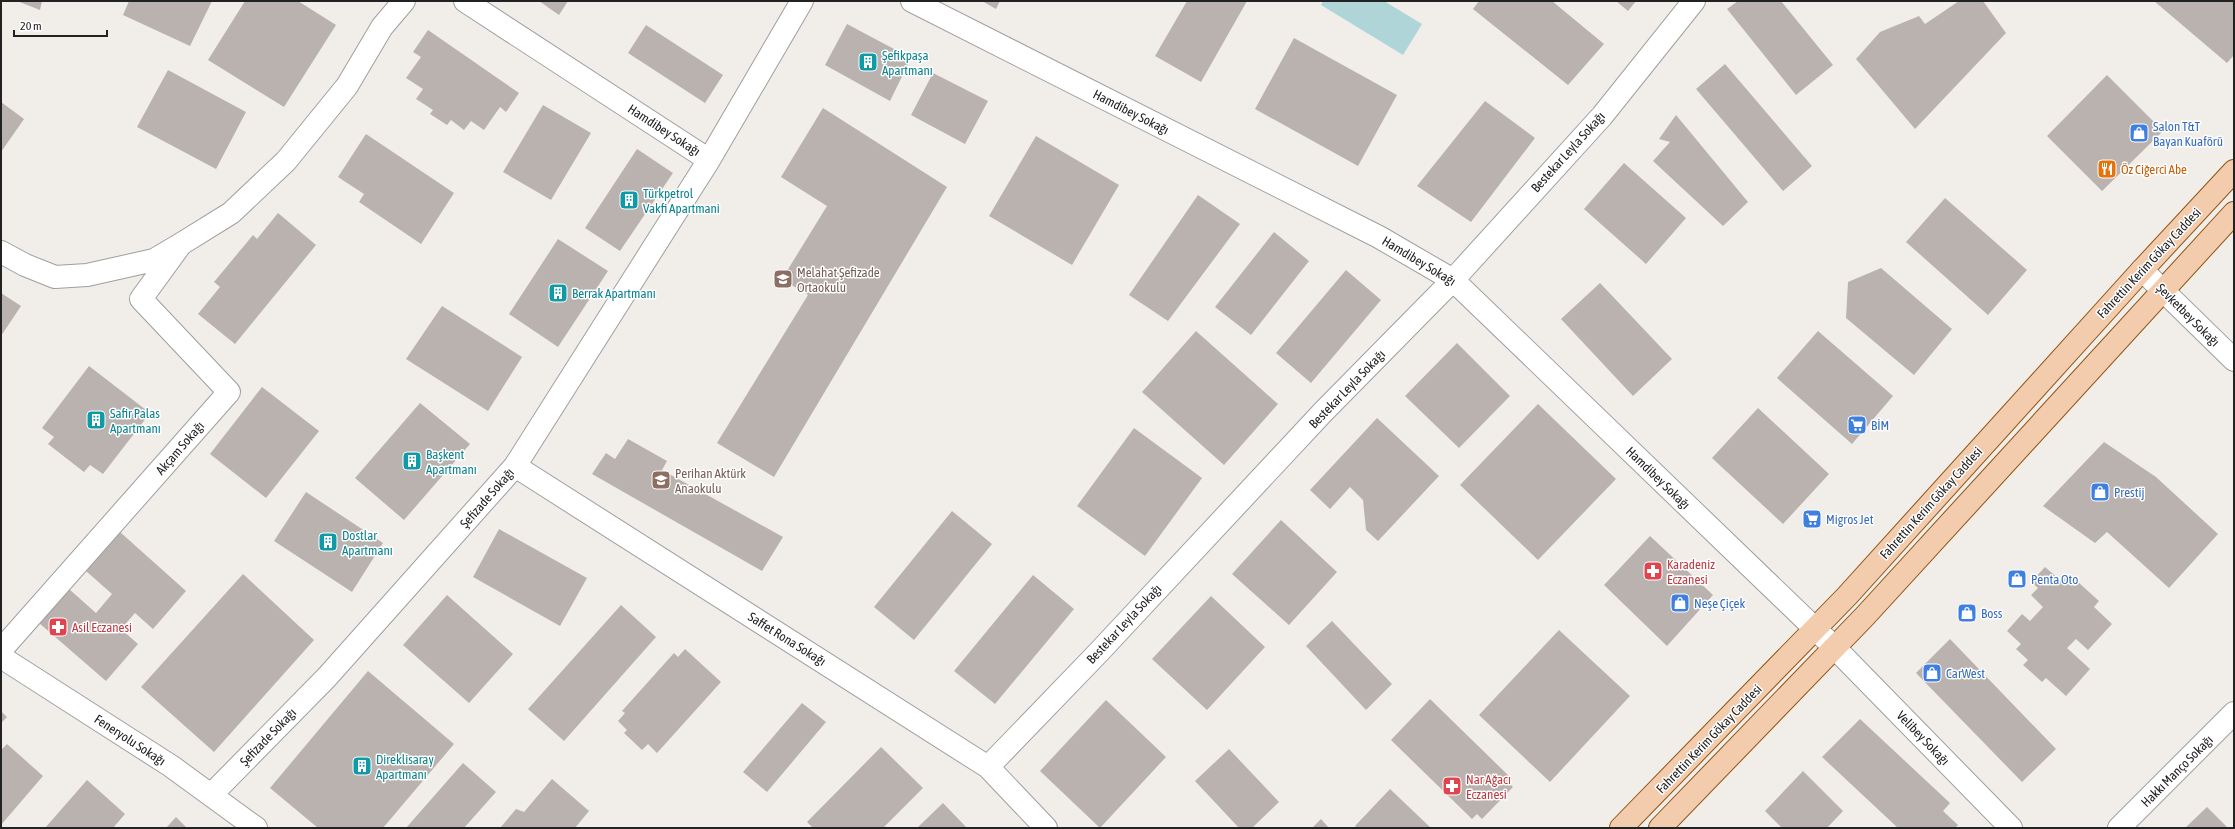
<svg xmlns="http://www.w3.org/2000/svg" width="2235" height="829" viewBox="0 0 2235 829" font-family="'Asap Condensed',sans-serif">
  <rect width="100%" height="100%" fill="#f1eeea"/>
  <!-- water -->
  <path fill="#afd5d9" d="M 1323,1 L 1384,1 L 1422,24 L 1403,55 L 1321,5 Z"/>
  <!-- building -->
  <path fill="#bab2af" d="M 17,1 L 42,1 L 40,10 Z
    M 129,1 L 212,1 L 190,46 L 123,15 Z
    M 245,1 L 298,1 L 336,25 L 284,107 L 208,60 Z
    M 539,1 L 568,1 L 559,15 Z
    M 982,1 L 1000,1 L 996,9 Z
    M 1187,1 L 1247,1 L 1201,82 L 1155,56 Z
    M 1479,1 L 1552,1 L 1604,44 L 1568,85 L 1473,9 Z
    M 1616,1 L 1636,1 L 1628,11 Z
    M 1738,1 L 1781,1 L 1833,65 L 1796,95 L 1727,9 Z
    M 1959,1 L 1983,1 L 2006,33 L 1915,129 L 1856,59 L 1880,32 L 1919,16 L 1925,24 Z
    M 2154,1 L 2234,1 L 2234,55 L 2227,63 Z
    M 847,24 L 911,58 L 890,101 L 825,65 Z
    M 646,25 L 723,75 L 705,103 L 628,53 Z
    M 428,30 L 519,93 L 506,112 L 500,107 L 484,130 L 471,121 L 464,130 L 451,120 L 447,125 L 430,114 L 433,110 L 416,99 L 423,89 L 406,78 L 421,57 L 413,52 Z
    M 1294,38 L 1397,95 L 1358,166 L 1255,109 Z
    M 1725,64 L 1812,166 L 1783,191 L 1696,89 Z
    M 168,70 L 246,112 L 216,169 L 137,127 Z
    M 933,73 L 988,101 L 965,144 L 911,115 Z
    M 2107,75 L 2163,131 L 2102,191 L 2047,136 Z
    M 1485,101 L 1535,138 L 1471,222 L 1417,186 Z
    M 1,102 L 24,119 L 1,152 Z
    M 543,105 L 591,133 L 551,200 L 503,172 Z
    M 823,108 L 947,187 L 774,477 L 717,443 L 808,295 L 782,279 L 827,206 L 781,177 Z
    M 1676,115 L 1748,202 L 1723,226 L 1653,161 L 1670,142 L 1659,139 Z
    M 366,134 L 454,193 L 421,244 L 359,202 L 364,194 L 338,177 Z
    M 1036,136 L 1119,185 L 1072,265 L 989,216 Z
    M 637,149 L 673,173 L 620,251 L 585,228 Z
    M 1624,163 L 1686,218 L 1646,264 L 1584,209 Z
    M 1198,195 L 1240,224 L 1168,321 L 1129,295 Z
    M 1945,198 L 2027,270 L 1988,315 L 1906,242 Z
    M 278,213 L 316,245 L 235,344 L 198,314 L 220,287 L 214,282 L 253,235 L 257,239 Z
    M 1274,232 L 1309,261 L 1251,335 L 1215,307 Z
    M 558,239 L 608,271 L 558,347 L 509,314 Z
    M 1881,268 L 1952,329 L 1914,375 L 1846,318 L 1848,282 Z
    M 1346,270 L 1381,300 L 1311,383 L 1276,353 Z
    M 1600,283 L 1672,359 L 1633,396 L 1561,319 Z
    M 1,293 L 21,306 L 1,336 Z
    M 442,306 L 522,357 L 488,411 L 406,359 Z
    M 1196,331 L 1278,404 L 1224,465 L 1142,392 Z
    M 1818,331 L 1893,396 L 1852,444 L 1777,378 Z
    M 1457,343 L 1510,396 L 1459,448 L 1405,396 Z
    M 89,366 L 150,413 L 103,474 L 90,465 L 84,472 L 48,444 L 54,437 L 42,428 Z
    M 262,387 L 319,431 L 266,498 L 210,454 Z
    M 420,403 L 470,444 L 404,520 L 355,478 Z
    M 1538,404 L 1616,479 L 1538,560 L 1460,485 Z
    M 1758,408 L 1829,474 L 1783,524 L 1712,458 Z
    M 1377,418 L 1439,476 L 1378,541 L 1366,530 L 1363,500 L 1350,487 L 1330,509 L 1310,490 Z
    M 1134,428 L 1202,478 L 1145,556 L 1077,506 Z
    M 628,439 L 667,461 L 662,470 L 783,537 L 762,571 L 592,474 L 606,453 L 615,459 Z
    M 2104,442 L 2156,477 L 2218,534 L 2169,588 L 2107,532 L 2095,543 L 2043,506 Z
    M 306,492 L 383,543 L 352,592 L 274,541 Z
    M 952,511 L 992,544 L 914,640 L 874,607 Z
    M 1281,520 L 1337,572 L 1289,625 L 1232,574 Z
    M 499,529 L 587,578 L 560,626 L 473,577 Z
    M 120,532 L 186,591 L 153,629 L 135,613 L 121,629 L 138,644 L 106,681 L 39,623 L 69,589 L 96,613 L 112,594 L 86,571 Z
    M 1650,536 L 1713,595 L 1667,646 L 1604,585 Z
    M 2045,567 L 2060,580 L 2063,577 L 2074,586 L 2078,582 L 2099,601 L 2094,607 L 2112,624 L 2088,650 L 2076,639 L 2067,648 L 2090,669 L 2066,696 L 2046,678 L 2042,682 L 2023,665 L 2028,660 L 2016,649 L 2021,644 L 2007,631 L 2022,614 L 2030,621 L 2043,607 L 2031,595 L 2038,588 L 2031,582 Z
    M 243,574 L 314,640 L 214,752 L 141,687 Z
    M 1033,575 L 1074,609 L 995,704 L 954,671 Z
    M 447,595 L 513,654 L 469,703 L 403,645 Z
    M 1211,596 L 1265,647 L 1207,710 L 1152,659 Z
    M 621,605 L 656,637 L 564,741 L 528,709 Z
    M 1332,621 L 1392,684 L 1366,710 L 1306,646 Z
    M 1559,630 L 1630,696 L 1550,782 L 1479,715 Z
    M 1950,639 L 2056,749 L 2022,782 L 1916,673 Z
    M 685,649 L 721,682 L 657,753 L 648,744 L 642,750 L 624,733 L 627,730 L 618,721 L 625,713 L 622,711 L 674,653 L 678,657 Z
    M 368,671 L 454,744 L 383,828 L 318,828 L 270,788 Z
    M 1430,699 L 1512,779 L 1508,782 L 1513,787 L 1482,819 L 1477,814 L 1472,819 L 1391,740 Z
    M 1106,700 L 1166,757 L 1100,828 L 1040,771 Z
    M 802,703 L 826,722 L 767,792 L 743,772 Z
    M 1,711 L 7,717 L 1,723 Z
    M 1860,719 L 1950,803 L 1943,811 L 1958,825 L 1955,828 L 1898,828 L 1822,757 Z
    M 7,744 L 43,776 L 1,825 L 1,750 Z
    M 881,747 L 923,788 L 883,828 L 813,828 L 807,822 Z
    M 1229,749 L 1279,802 L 1252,828 L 1239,828 L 1195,781 Z
    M 463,763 L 496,792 L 464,828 L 406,828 Z
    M 1803,771 L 1843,811 L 1827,828 L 1782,828 L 1765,811 Z
    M 552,779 L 589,811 L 575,828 L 500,828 L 516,809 L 524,812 Z
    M 87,780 L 125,814 L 113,828 L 45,828 Z
    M 1390,789 L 1431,828 L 1357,828 L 1355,826 Z
    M 943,803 L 967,828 L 917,828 Z
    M 2207,807 L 2228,828 L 2185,828 Z
    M 176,817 L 187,828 L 166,828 Z
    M 1321,819 L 1329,828 L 1312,828 Z"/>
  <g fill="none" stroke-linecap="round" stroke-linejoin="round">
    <!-- minor casing -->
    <g stroke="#9f9f9f" stroke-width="24">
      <path id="minor" d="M 465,1 L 709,160 L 802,1
        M 912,1 L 1379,237 L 1453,280 L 1835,648 L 2011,828
        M 1,252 L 25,265 L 55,277 L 87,275 L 154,260 L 181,244 L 231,213 L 286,161 L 347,86 L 382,27 L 404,1
        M 2142,270 L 2234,360
        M 515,466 L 988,767 L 1046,828
        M 1,650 L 229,392 L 141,299 L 181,244
        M 1,657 L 171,766 L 256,828
        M 988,767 L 1098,653 L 1323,412 L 1453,280 L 1602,116 L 1694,1
        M 211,795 L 327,677 L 515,466 L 709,160
        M 2119,828 L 2234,713"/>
    </g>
    <!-- major casing -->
    <g stroke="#8f5410" stroke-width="24">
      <path id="major" d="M 1621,828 L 1847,596 L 2142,270 L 2234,171
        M 1660,828 L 1865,616 L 2234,213"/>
    </g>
    <!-- minor -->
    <use href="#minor" stroke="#fff" stroke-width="22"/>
    <!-- major -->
    <use href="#major" stroke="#f3cbad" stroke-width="22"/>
  </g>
  <!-- icons -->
  <defs>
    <g id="building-square" transform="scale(1)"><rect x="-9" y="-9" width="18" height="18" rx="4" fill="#0f9aa8" stroke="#fff"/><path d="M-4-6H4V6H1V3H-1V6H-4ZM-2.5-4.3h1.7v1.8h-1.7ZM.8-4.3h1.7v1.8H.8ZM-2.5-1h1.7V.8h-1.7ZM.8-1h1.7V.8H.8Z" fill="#fff"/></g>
    <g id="shop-square" transform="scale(1)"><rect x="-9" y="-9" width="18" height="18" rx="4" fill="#3f7fe0" stroke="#fff"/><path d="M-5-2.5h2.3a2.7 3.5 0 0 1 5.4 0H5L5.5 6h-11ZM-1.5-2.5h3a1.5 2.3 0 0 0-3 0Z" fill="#fff"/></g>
    <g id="restaurant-square" transform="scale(1)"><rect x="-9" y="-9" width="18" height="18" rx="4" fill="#e8710a" stroke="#fff"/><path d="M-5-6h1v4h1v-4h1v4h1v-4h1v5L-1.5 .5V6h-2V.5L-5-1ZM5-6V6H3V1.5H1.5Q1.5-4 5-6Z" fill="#fff"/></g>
    <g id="school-square" transform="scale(1)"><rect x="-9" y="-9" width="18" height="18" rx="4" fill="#8d6e63" stroke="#fff"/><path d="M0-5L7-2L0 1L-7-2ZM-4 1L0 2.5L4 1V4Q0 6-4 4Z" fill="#fff"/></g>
    <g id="supermarket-square" transform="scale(1)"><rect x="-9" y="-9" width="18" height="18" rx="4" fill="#3f7fe0" stroke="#fff"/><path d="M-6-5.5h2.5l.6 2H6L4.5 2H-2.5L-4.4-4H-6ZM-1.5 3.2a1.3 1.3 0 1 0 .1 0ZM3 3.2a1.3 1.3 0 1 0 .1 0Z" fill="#fff"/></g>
    <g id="pharmacy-square" transform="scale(1)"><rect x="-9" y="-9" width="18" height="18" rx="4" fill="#e0444e" stroke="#fff"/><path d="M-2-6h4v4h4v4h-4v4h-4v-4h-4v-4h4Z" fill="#fff"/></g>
  </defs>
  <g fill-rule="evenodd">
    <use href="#building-square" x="868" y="62"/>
    <use href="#shop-square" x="2139" y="133"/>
    <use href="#restaurant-square" x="2107" y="169"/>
    <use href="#building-square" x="629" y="200"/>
    <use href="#school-square" x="783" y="279"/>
    <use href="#building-square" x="558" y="293"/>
    <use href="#building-square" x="96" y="420"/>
    <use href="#supermarket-square" x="1857" y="425"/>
    <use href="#building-square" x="412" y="461"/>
    <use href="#school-square" x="661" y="480"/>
    <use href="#shop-square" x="2100" y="492"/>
    <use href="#supermarket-square" x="1812" y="519"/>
    <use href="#building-square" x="328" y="542"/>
    <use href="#pharmacy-square" x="1653" y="571"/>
    <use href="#shop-square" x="2017" y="579"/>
    <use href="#shop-square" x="1680" y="603"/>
    <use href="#shop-square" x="1967" y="613"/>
    <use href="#pharmacy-square" x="58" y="627"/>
    <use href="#shop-square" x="1932" y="673"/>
    <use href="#building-square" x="362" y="766"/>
    <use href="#pharmacy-square" x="1452" y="786"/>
  </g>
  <g text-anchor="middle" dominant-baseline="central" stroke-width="3" stroke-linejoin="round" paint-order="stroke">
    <!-- culture labels -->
    <g font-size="13" fill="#0d838f" stroke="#fff" text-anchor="start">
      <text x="882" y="55">Şefikpaşa<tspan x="882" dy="15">Apartmanı</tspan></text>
      <text x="643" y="193">Türkpetrol<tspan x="643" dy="15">Vakfi Apartmani</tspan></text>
      <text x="572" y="293">Berrak Apartmanı</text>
      <text x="110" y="413">Safir Palas<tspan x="110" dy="15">Apartmanı</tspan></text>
      <text x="426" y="454">Başkent<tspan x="426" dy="15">Apartmanı</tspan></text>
      <text x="342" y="535">Dostlar<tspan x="342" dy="15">Apartmanı</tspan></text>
      <text x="376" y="759">Direklisaray<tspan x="376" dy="15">Apartmanı</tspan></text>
    </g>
    <!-- street labels -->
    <g font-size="13" fill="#222" stroke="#fff">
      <text transform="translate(1131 112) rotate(27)">Hamdibey Sokağı</text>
      <text transform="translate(664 130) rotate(33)">Hamdibey Sokağı</text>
      <text transform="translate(1568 152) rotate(-48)">Bestekar Leyla Sokağı</text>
      <text transform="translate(1419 261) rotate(31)">Hamdibey Sokağı</text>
      <text transform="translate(2149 263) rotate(-47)">Fahrettin Kerim Gökay Caddesi</text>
      <text transform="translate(2188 315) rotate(45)">Şevketbey Sokağı</text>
      <text transform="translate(1347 389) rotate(-46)">Bestekar Leyla Sokağı</text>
      <text transform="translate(180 448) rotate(-49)">Akçam Sokağı</text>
      <text transform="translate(1658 478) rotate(44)">Hamdibey Sokağı</text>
      <text transform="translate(487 498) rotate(-49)">Şefizade Sokağı</text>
      <text transform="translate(1931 503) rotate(-48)">Fahrettin Kerim Gökay Caddesi</text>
      <text transform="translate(1124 624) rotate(-47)">Bestekar Leyla Sokağı</text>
      <text transform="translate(787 639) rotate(32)">Saffet Rona Sokağı</text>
      <text transform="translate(268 737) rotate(-46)">Şefizade Sokağı</text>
      <text transform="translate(1923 738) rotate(46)">Velibey Sokağı</text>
      <text transform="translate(1709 739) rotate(-46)">Fahrettin Kerim Gökay Caddesi</text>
      <text transform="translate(130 740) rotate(33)">Feneryolu Sokağı</text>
      <text transform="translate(2177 771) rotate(-45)">Hakkı Manço Sokağı</text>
    </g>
    <!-- shop labels -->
    <g font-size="13" fill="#366cbe" stroke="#fff" text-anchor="start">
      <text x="2153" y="126">Salon T&amp;T<tspan x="2153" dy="15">Bayan Kuaförü</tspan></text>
      <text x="1871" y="425">BİM</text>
      <text x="2114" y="492">Prestij</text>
      <text x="1826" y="519">Migros Jet</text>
      <text x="2031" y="579">Penta Oto</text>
      <text x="1694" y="603">Neşe Çiçek</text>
      <text x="1981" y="613">Boss</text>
      <text x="1946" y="673">CarWest</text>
    </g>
    <!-- food labels -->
    <g font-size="13" fill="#c56008" stroke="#fff" text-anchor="start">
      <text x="2121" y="169">Öz Ciğerci Abe</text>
    </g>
    <!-- education labels -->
    <g font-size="13" fill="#785e54" stroke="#fff" text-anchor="start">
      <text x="797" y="272">Melahat Şefizade<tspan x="797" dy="15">Ortaokulu</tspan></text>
      <text x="675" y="473">Perihan Aktürk<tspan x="675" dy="15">Anaokulu</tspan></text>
    </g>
    <!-- health labels -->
    <g font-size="13" fill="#be3a42" stroke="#fff" text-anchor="start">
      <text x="1667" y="564">Karadeniz<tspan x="1667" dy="15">Eczanesi</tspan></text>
      <text x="72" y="627">Asil Eczanesi</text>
      <text x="1466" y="779">Nar Ağacı<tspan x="1466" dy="15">Eczanesi</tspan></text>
    </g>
  </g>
  <!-- border -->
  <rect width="2235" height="829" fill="none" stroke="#222222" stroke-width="4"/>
  <!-- scale -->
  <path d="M14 30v6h93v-6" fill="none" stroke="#222222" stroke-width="2"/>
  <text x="20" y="30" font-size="12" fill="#222222" stroke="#ffffff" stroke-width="3" paint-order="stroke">20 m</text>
</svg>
